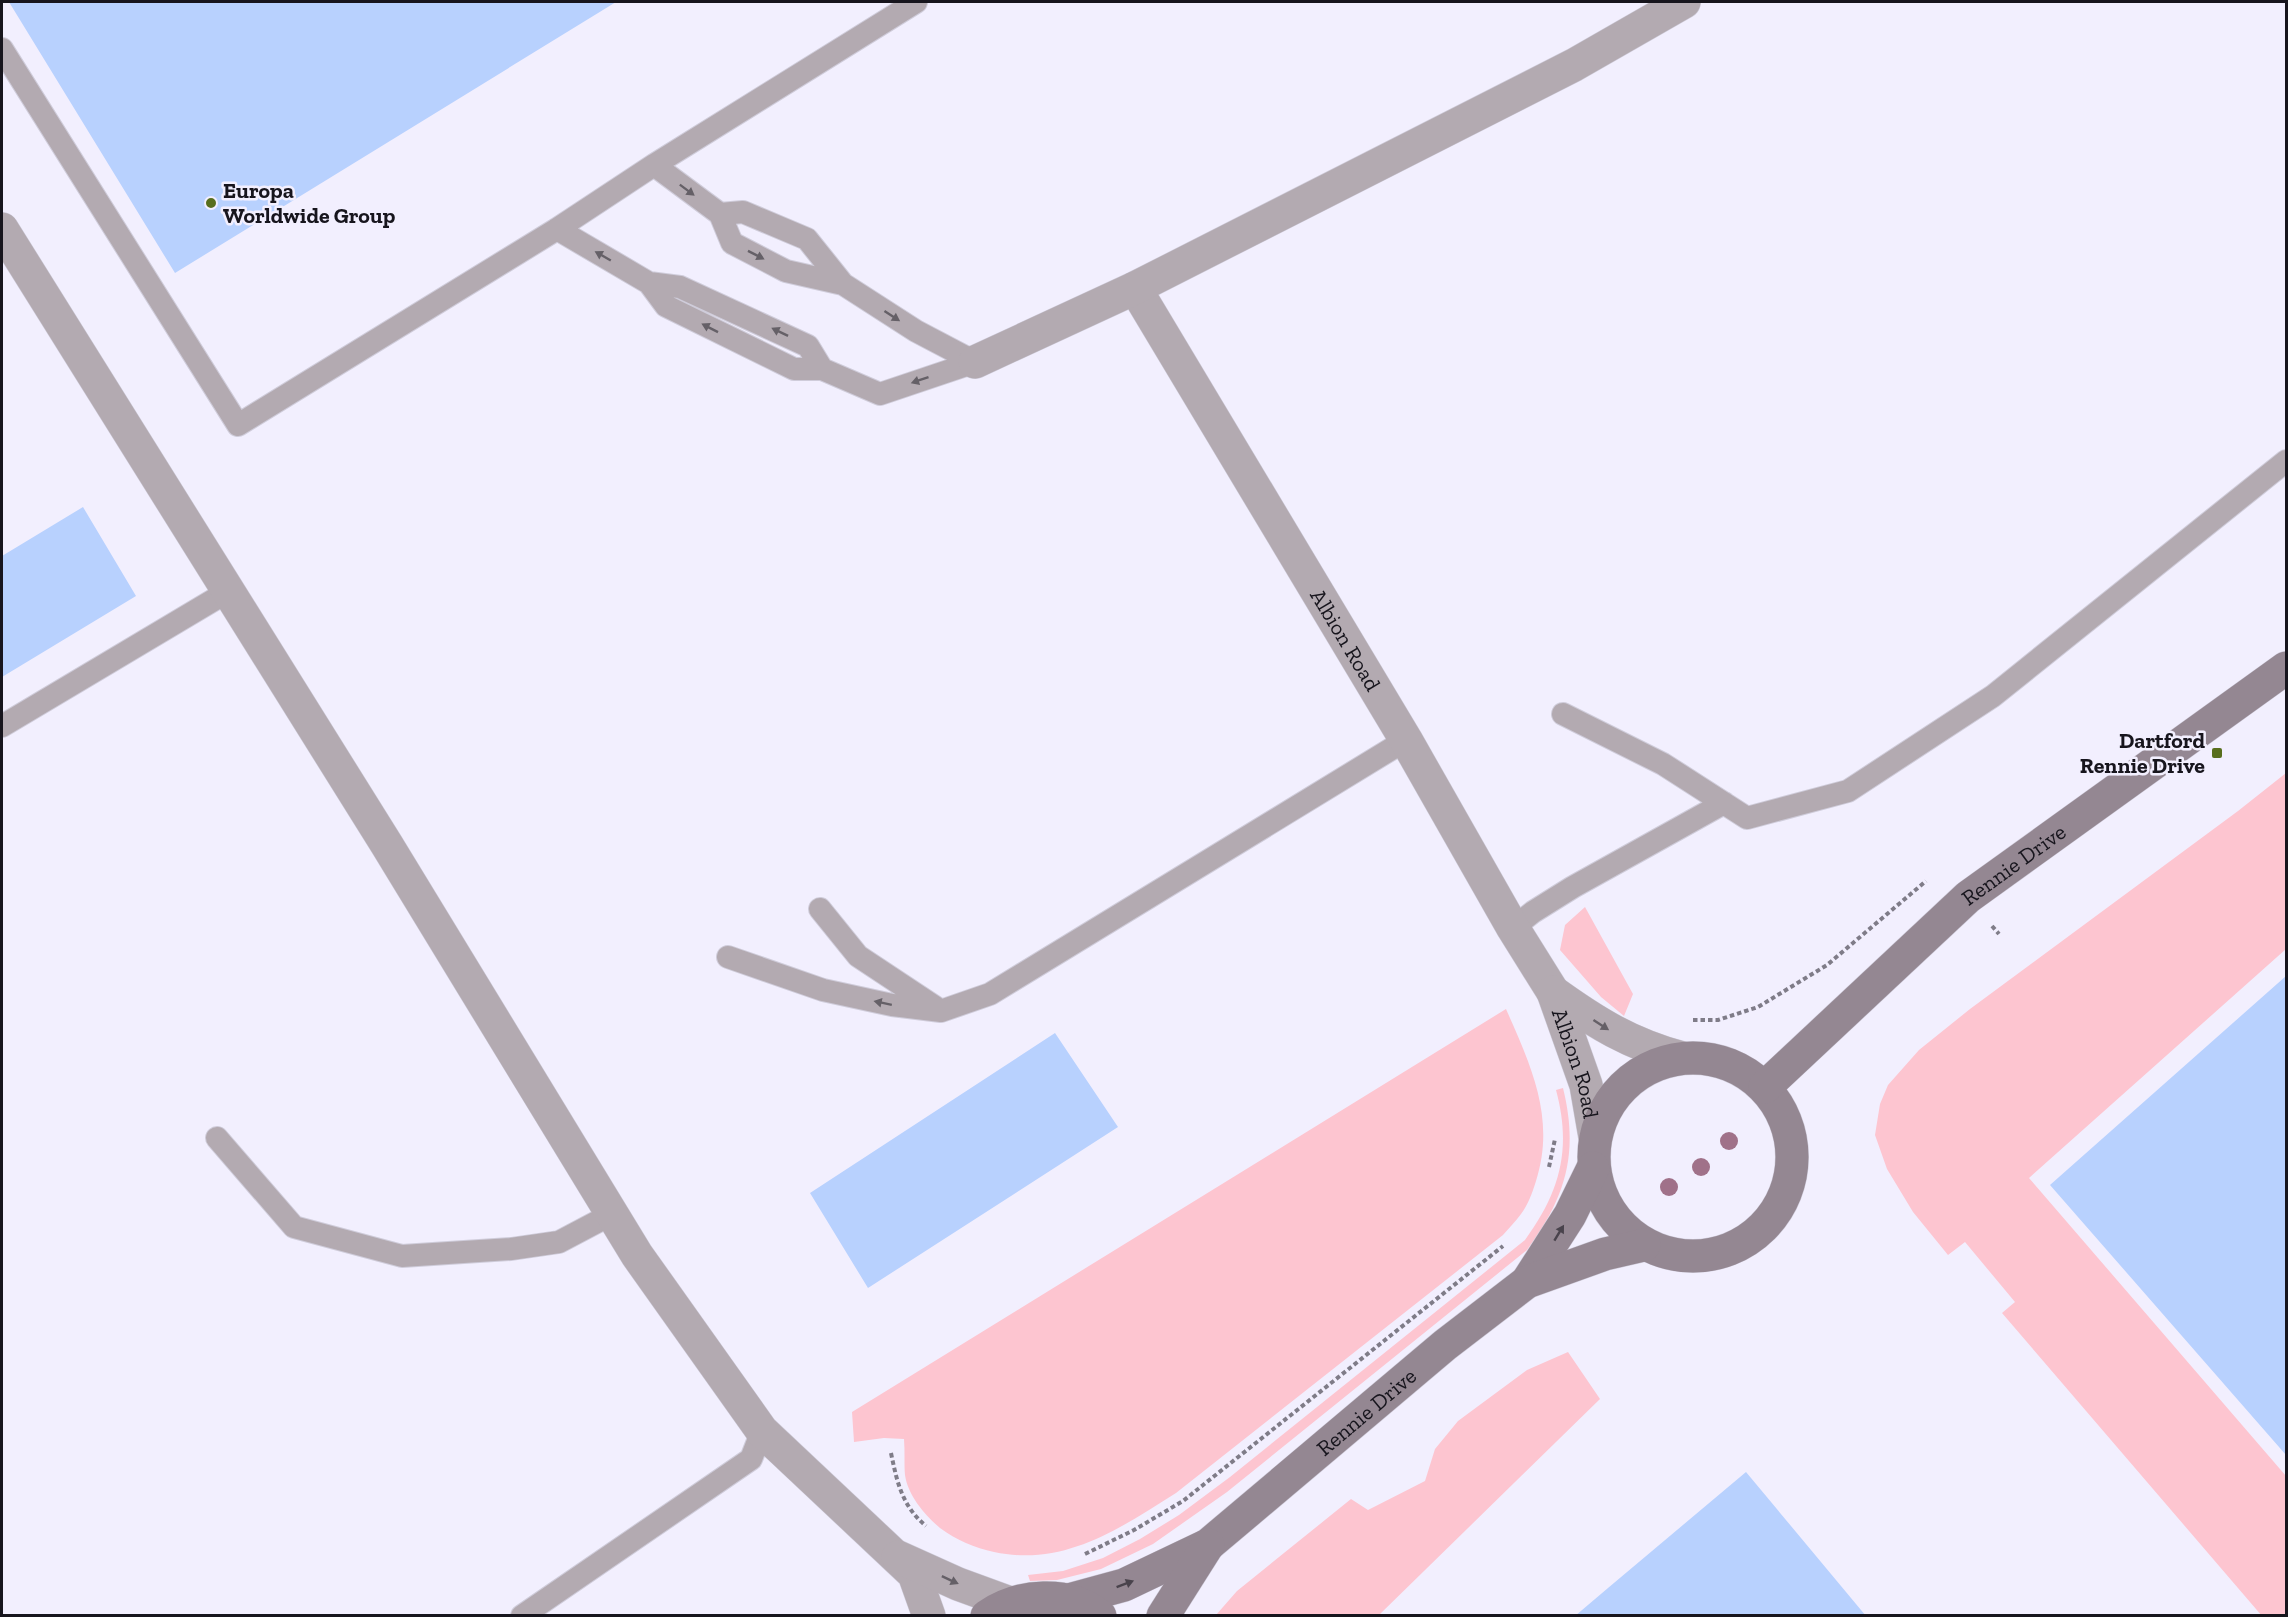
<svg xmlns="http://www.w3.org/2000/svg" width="2288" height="1617" viewBox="0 0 2288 1617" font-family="'Zilla Slab',serif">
  <rect width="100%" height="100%" fill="#f2effe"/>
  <!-- green -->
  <path fill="#fdc5d0" d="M 2286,773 L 2286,949 L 2029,1178 L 2286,1476 L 2286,1615 L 2262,1616 L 2002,1313 L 2015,1302 L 1965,1242 L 1948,1255 L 1913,1212 L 1887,1169 L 1875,1135 L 1880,1104 L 1888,1085 L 1919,1050 L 1970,1009 L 2238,811 Z
    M 1585,907 L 1633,994 L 1624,1016 L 1601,997 L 1560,950 L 1565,925 Z
    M 1506,1009 C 1531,1066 1556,1118 1536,1181 C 1533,1191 1528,1205 1521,1214 C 1516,1221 1509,1228 1503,1235 L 1176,1493 C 1119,1529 1064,1567 994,1552 C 975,1548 956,1540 940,1528 C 925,1515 908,1496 905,1475 C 904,1464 905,1451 904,1439 L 884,1438 L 854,1442 L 852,1412 Z
    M 1563,1088 C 1579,1153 1566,1197 1527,1250 L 1227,1492 L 1153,1544 L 1101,1569 L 1057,1580 L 1030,1581 L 1028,1575 L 1063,1571 L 1103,1558 L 1140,1539 L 1179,1515 L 1230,1477 L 1525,1240 C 1560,1192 1572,1149 1556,1090 Z
    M 1568,1352 L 1600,1399 L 1379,1615 L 1216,1615 L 1237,1591 L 1351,1499 L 1368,1510 L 1425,1481 L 1435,1449 L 1458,1421 L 1527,1370 Z"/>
  <!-- building -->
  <path fill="#b8d1fe" d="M 9,2 L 616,2 L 175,273 Z
    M 83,507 L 136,596 L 2,677 L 2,556 Z
    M 2286,976 L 2286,1455 L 2050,1185 Z
    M 1055,1033 L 1118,1127 L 868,1288 L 810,1193 Z
    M 1746,1472 L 1866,1616 L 1575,1616 L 1608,1588 Z"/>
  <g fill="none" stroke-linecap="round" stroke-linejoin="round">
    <!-- lane casing -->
    <g stroke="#cfccda" stroke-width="24">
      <path id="lane" d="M 2,49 L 238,425 L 557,229 L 654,165 L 916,2
        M 654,165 L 720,214 L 732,243 L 786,271 L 843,284
        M 720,214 L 743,212 L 807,239 L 843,284 L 916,331 L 975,362
        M 557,229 L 649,283 L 666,306 L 794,369 L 822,369 L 880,394 L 975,362
        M 649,283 L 680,287 L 808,346 L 822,369
        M 1563,714 L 1663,764 L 1747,818 L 1848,791 L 1993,696 L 2286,461
        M 2,726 L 227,592
        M 820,909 L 858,956 L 935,1007
        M 1513,928 L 1533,912 L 1573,887 L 1724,803
        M 728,957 L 823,990 L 892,1005 L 941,1011 L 990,994 L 1406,740
        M 217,1138 L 294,1227 L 402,1256 L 511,1249 L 559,1242 L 612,1214
        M 522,1616 L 751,1459 L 762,1431"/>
    </g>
    <!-- street casing -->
    <g stroke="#cfccda" stroke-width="34">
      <g id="street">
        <path d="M 2,229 L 387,845 L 637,1255 L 762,1431 L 914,1574 L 929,1616"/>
        <path id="s1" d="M 1135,288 L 1406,740 L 1513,928 L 1553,992 L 1586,1085 L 1595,1137"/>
        <path d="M 975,362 L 1135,288 L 1574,65 L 1684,2"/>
        <path d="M 1553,992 C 1596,1023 1630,1044 1682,1058"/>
        <path d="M 898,1557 L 958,1584 L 1010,1603"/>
      </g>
    </g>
    <!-- secondary casing -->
    <g stroke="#cfccda" stroke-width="34">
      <g id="secondary">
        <circle cx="1693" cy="1157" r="99"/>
        <path id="s2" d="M 1765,1087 L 1968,897 L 2286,668"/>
        <path d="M 1527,1282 L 1570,1215 L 1593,1168"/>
        <path id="s3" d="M 1069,1600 L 1124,1585 L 1208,1545 L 1445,1345 L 1527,1282 L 1605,1254 L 1644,1245"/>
        <path d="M 987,1616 C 1019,1594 1068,1590 1100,1616"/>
        <path d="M 1163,1616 L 1208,1545"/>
      </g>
    </g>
    <!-- path -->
    <path stroke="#7f7c88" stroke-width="4" stroke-dasharray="4.5 3" stroke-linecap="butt" d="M 1992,926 L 1999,934
      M 1693,1020 L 1718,1020 L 1758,1007 L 1827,965 L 1926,881
      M 1549,1167 L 1555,1139
      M 891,1453 C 897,1482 902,1506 926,1526
      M 1085,1554 L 1134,1530 L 1183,1501 L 1503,1246"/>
    <!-- lane -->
    <use href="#lane" stroke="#b3aab1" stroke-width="22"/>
    <!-- street -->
    <use href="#street" stroke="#b3aab1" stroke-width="33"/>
    <!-- secondary -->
    <use href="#secondary" stroke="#948792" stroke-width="33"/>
  </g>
  <!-- trees -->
  <g fill="#a07189">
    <circle cx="1729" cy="1141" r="9"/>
    <circle cx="1701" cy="1167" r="9"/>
    <circle cx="1669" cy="1187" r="9"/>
  </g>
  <!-- one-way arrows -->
  <defs><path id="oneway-solid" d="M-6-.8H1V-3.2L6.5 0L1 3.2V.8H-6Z" transform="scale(1.5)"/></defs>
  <g fill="#656067">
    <use href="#oneway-solid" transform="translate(687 190) rotate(37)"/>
    <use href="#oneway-solid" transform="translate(756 255) rotate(27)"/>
    <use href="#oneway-solid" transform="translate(603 256) rotate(-150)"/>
    <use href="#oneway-solid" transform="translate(892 316) rotate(33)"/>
    <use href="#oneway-solid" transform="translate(710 328) rotate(-153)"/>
    <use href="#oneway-solid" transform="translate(780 332) rotate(-154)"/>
    <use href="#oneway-solid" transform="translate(920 380) rotate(161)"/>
    <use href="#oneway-solid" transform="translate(883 1003) rotate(-168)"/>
    <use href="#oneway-solid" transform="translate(1601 1025) rotate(33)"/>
    <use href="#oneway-solid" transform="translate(950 1580) rotate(25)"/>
  </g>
  <g fill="#49434c">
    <use href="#oneway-solid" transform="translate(1559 1233) rotate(-59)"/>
    <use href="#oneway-solid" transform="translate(1125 1584) rotate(-21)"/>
  </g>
  <!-- markers -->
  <g fill="#586e1d" stroke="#f2effe" stroke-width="2">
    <circle cx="211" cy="203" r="6"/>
    <rect x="2211" y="747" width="12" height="12" rx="3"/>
  </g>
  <g text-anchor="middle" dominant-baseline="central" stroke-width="5" stroke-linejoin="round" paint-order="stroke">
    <!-- poi labels -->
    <g font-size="22" font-weight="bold" fill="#17151d" stroke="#f2effe" text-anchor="start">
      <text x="223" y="190">Europa<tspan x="223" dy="25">Worldwide Group</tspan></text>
      <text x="2205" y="740" text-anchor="end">Dartford<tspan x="2205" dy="25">Rennie Drive</tspan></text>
    </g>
    <!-- street labels -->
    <g font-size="22" fill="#17151d" stroke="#f2effe">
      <text stroke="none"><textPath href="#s1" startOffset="410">Albion Road</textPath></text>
      <text stroke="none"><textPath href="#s2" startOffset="334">Rennie Drive</textPath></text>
      <text stroke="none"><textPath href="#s1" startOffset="894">Albion Road</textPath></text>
      <text stroke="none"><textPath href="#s3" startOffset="357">Rennie Drive</textPath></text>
    </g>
  </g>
  <!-- border -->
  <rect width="2288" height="1617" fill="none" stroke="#17151d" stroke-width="6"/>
</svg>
